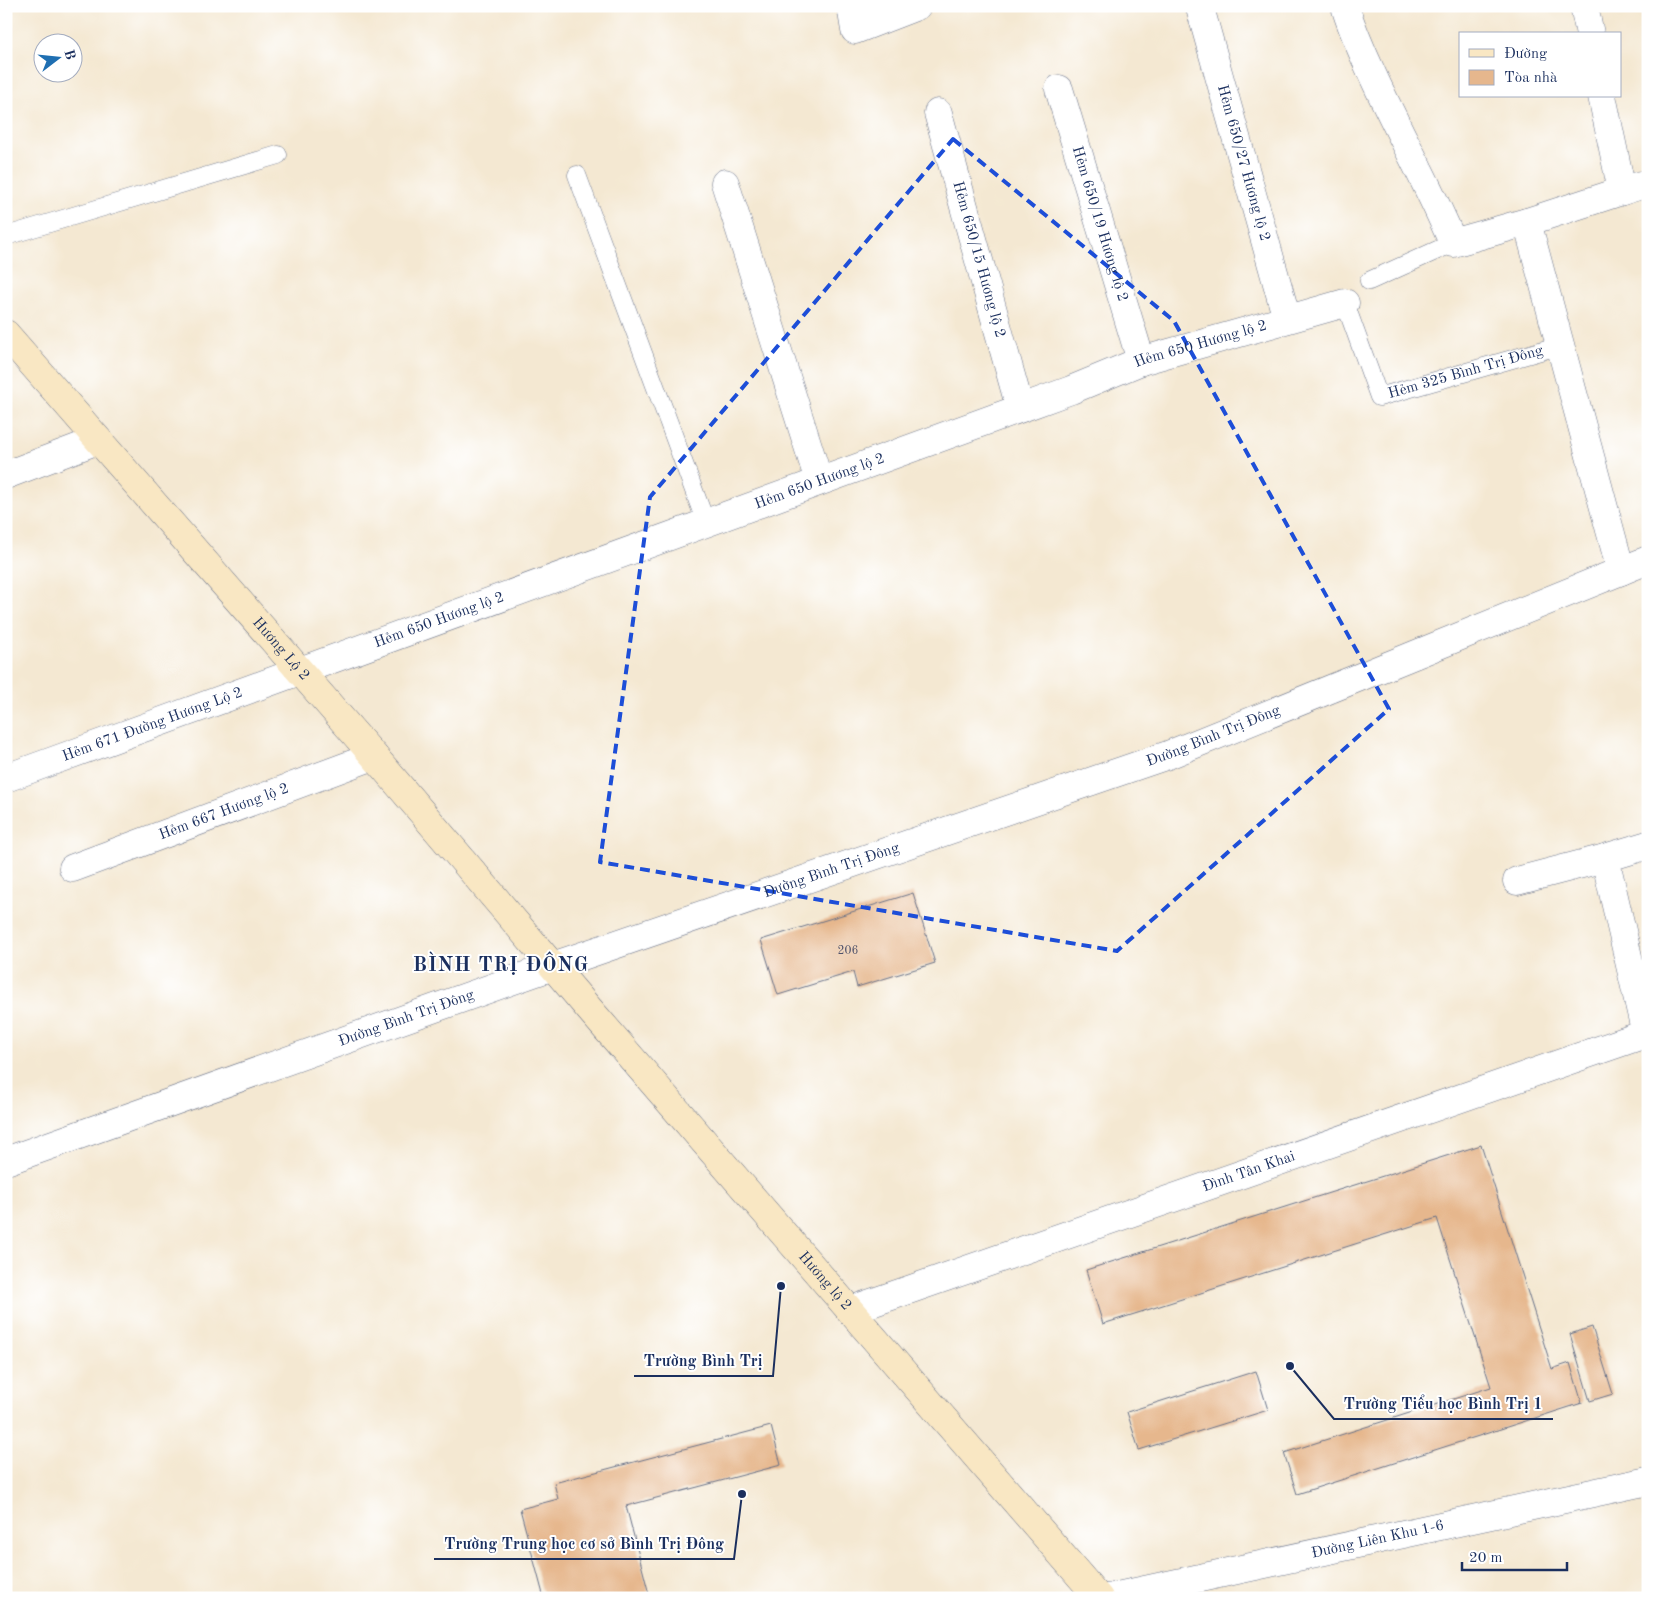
<svg xmlns="http://www.w3.org/2000/svg" width="1654" height="1604" viewBox="0 0 1654 1604" font-family="'Old Standard TT',serif">
  <rect width="100%" height="100%" fill="#fff"/>
  <filter id="ink" filterUnits="userSpaceOnUse"><feTurbulence type="fractalNoise" baseFrequency=".02" numOctaves="2"/><feDisplacementMap in="SourceGraphic" scale="10" xChannelSelector="R" yChannelSelector="G"/><feConvolveMatrix kernelMatrix="1 2 1 2 8 2 1 2 1" color-interpolation-filters="sRGB"/></filter>
  <filter id="wash" filterUnits="userSpaceOnUse"><feTurbulence type="fractalNoise" baseFrequency=".0096" numOctaves="4" result="noise"/><feDisplacementMap in="SourceGraphic" scale="20" xChannelSelector="R" yChannelSelector="G"/><feGaussianBlur stdDeviation="1.12" result="paint"/><feColorMatrix in="noise" values="0 0 0 0 0 0 0 0 0 0 0 0 0 0 0 0 0 1.4 0 .05"/><feComposite in="paint" operator="in"/></filter>
  <g filter="url(#wash)">
    <rect width="100%" height="100%" fill="#f4e8d2"/>
    <g id="blocks">
      <!-- building -->
      <path fill="#e6b78d" d="M 913,893 L 935,963 L 857,987 L 853,972 L 778,995 L 761,940 Z
        M 1481,1145 L 1552,1369 L 1570,1363 L 1582,1403 L 1297,1494 L 1284,1453 L 1491,1387 L 1437,1218 L 1103,1324 L 1086,1270 Z
        M 1592,1327 L 1613,1394 L 1590,1401 L 1570,1334 Z
        M 1256,1371 L 1268,1410 L 1139,1450 L 1127,1412 Z
        M 771,1426 L 781,1465 L 626,1506 L 650,1598 L 544,1598 L 520,1509 L 558,1499 L 554,1483 Z"/>
    </g>
  </g>
  <g filter="url(#ink)">
    <use href="#blocks" fill-opacity="0" stroke="#677087" stroke-width="1"/>
    <g fill="none" stroke-linecap="round" stroke-linejoin="round">
      <!-- service casing -->
      <g stroke="#677087" stroke-width="19">
        <g id="service">
          <path d="M 577,175 L 706,523"/>
          <path d="M 6,236 L 278,155"/>
          <path d="M 1369,281 L 1453,243"/>
          <path id="s1" d="M 1345,303 L 1379,397 L 1561,345"/>
        </g>
      </g>
      <!-- minor casing -->
      <g stroke="#677087" stroke-width="29">
        <g id="minor">
          <path d="M 851,6 L 855,30 L 917,6"/>
          <path d="M 1345,6 C 1351,27 1360,47 1369,67 C 1395,126 1428,183 1453,243 L 1527,222"/>
          <path d="M 1584,6 L 1590,34"/>
          <path id="s2" d="M 1200,8 L 1287,319"/>
          <path id="s3" d="M 1059,89 L 1141,361"/>
          <path d="M 1602,96 L 1622,191 L 1527,222 L 1621,571"/>
          <path id="s4" d="M 938,113 L 1020,408"/>
          <path d="M 725,183 L 819,481"/>
          <path d="M 1622,191 L 1648,183"/>
          <path d="M 6,475 L 98,440"/>
          <path id="s5" d="M 6,778 L 1071,390 L 1141,361 L 1345,303"/>
          <path d="M 1605,858 L 1646,1034"/>
          <path id="s6" d="M 73,868 L 374,756"/>
          <path d="M 1517,881 L 1605,858 L 1648,845"/>
          <path id="s7" d="M 851,1310 L 1648,1033"/>
          <path id="s8" d="M 1108,1598 L 1648,1481"/>
        </g>
      </g>
      <!-- tertiary casing -->
      <g stroke="#677087" stroke-width="29">
        <g id="tertiary">
          <path id="s9" d="M 6,1161 L 553,966 L 1168,755 L 1648,560"/>
        </g>
      </g>
      <!-- secondary casing -->
      <g stroke="#677087" stroke-width="29">
        <g id="secondary">
          <path id="s10" d="M 6,334 L 374,756 L 590,1010 L 1099,1598"/>
        </g>
      </g>
      <!-- service -->
      <use href="#service" stroke="#fff" stroke-width="18"/>
      <!-- minor -->
      <use href="#minor" stroke="#fff" stroke-width="28"/>
      <!-- tertiary -->
      <use href="#tertiary" stroke="#fff" stroke-width="28"/>
      <!-- secondary -->
      <use href="#secondary" stroke="#f9e7c3" stroke-width="28"/>
    </g>
  </g>
  <!-- marked area -->
  <path fill="none" stroke="#1d4ed8" stroke-width="4" stroke-dasharray="10 6" stroke-linejoin="round" d="M 953,139 L 1174,321 L 1389,709 L 1117,951 L 600,862 L 650,497 Z"/>
  <g text-anchor="middle" dominant-baseline="central" stroke-width="4" stroke-linejoin="round" paint-order="stroke">
    <!-- number labels -->
    <g font-size="12" fill="#4e516a">
      <text x="848" y="951">206</text>
    </g>
    <!-- street labels -->
    <g font-size="15" fill="#1b2f5e" stroke="#fff">
      <text stroke="none"><textPath href="#s2" startOffset="161">Hẻm 650/27 Hương lộ 2</textPath></text>
      <text stroke="none"><textPath href="#s3" startOffset="141">Hẻm 650/19 Hương lộ 2</textPath></text>
      <text stroke="none"><textPath href="#s4" startOffset="152">Hẻm 650/15 Hương lộ 2</textPath></text>
      <text stroke="none"><textPath href="#s5" startOffset="1271">Hẻm 650 Hương lộ 2</textPath></text>
      <text stroke="none"><textPath href="#s1" startOffset="190">Hẻm 325 Bình Trị Đông</textPath></text>
      <text stroke="none"><textPath href="#s5" startOffset="866">Hẻm 650 Hương lộ 2</textPath></text>
      <text stroke="none"><textPath href="#s5" startOffset="461">Hẻm 650 Hương lộ 2</textPath></text>
      <text stroke="none"><textPath href="#s10" startOffset="418">Hương Lộ 2</textPath></text>
      <text stroke="none"><textPath href="#s5" startOffset="156">Hẻm 671 Đường Hương Lộ 2</textPath></text>
      <text stroke="none"><textPath href="#s9" startOffset="1280">Đường Bình Trị Đông</textPath></text>
      <text stroke="none"><textPath href="#s6" startOffset="161">Hẻm 667 Hương lộ 2</textPath></text>
      <text stroke="none"><textPath href="#s9" startOffset="875">Đường Bình Trị Đông</textPath></text>
      <text stroke="none"><textPath href="#s9" startOffset="425">Đường Bình Trị Đông</textPath></text>
      <text stroke="none"><textPath href="#s7" startOffset="421">Đình Tân Khai</textPath></text>
      <text stroke="none"><textPath href="#s10" startOffset="1252">Hương lộ 2</textPath></text>
      <text stroke="none"><textPath href="#s8" startOffset="276">Đường Liên Khu 1-6</textPath></text>
    </g>
    <!-- district labels -->
    <g font-size="20" font-weight="bold" letter-spacing="1" fill="#1b2f5e" stroke="#fff">
      <text x="501" y="966">BÌNH TRỊ ĐÔNG</text>
    </g>
  </g>
  <!-- callouts -->
  <path fill="none" stroke="#1b2f5e" stroke-width="2" d="M781 1286L773 1376H634M1290 1366L1334 1419H1553M742 1494L734 1559H434"/>
  <g fill="#1b2f5e" stroke="#fff" stroke-width="2">
    <circle cx="781" cy="1286" r="5"/>
    <circle cx="1290" cy="1366" r="5"/>
    <circle cx="742" cy="1494" r="5"/>
  </g>
  <g font-size="16" text-anchor="middle" font-weight="bold" fill="#1b2f5e" stroke="#fff" stroke-width="4" stroke-linejoin="round" paint-order="stroke">
    <text x="703" y="1366">Trường Bình Trị</text>
    <text x="1443" y="1409">Trường Tiểu học Bình Trị 1</text>
    <text x="584" y="1549">Trường Trung học cơ sở Bình Trị Đông</text>
  </g>
  <!-- margin -->
  <rect width="1654" height="1604" fill="none" stroke="#fff" stroke-width="25"/>
  <!-- legend -->
  <rect x="1459" y="32" width="162" height="65" fill="#ffffff" stroke="#a4acbf"/>
  <rect x="1469" y="49" width="25" height="8" fill="#f9e7c3" stroke="#a4acbf"/>
  <text x="1504" y="58" font-size="15" fill="#1b2f5e">Đường</text>
  <rect x="1469" y="70" width="25" height="15" fill="#e6b78d" stroke="#a4acbf"/>
  <text x="1504" y="82" font-size="15" fill="#1b2f5e">Tòa nhà</text>
  <!-- north arrow -->
  <g transform="translate(58 58) rotate(74)"><circle r="24" fill="#ffffff" stroke="#a4acbf"/>
  <path d="M0-4L9 19L0 12L-9 19Z" fill="#1f6fb2"/>
  <text y="-8" font-size="14" font-weight="bold" text-anchor="middle" fill="#1b2f5e">B</text>
  </g>
  <!-- scale -->
  <path d="M1462 1562v8h105v-8" fill="none" stroke="#1b2f5e" stroke-width="2.5"/>
  <text x="1469" y="1562" font-size="15" fill="#1b2f5e" stroke="#ffffff" stroke-width="4" paint-order="stroke">20 m</text>
</svg>
